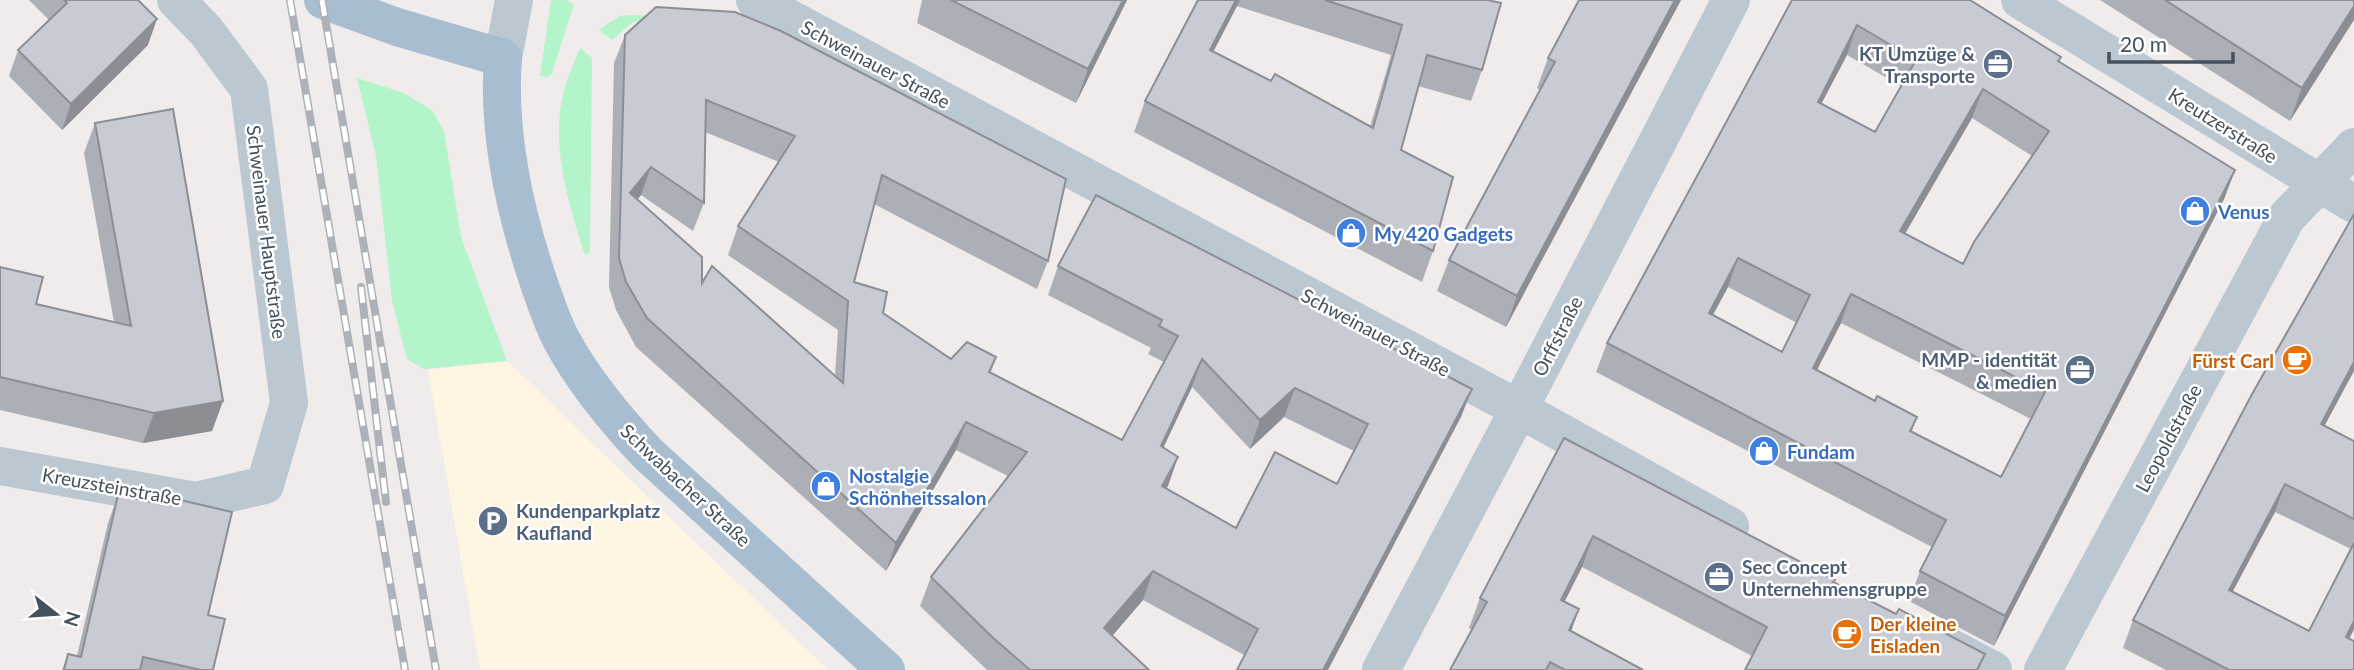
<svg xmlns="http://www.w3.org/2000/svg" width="2354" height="670" viewBox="0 0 2354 670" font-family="Lato,sans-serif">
  <rect width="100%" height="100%" fill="#f0ecec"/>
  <!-- commercial -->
  <path fill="#fef5e2" d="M 507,361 L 828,670 L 480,670 L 428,370 Z"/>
  <!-- green -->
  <path fill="#b4f4cb" d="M 551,0 L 566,0 L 573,4 L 573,7 L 552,73 L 548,77 L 540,76 Z
    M 634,15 L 665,16 L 633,22 L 612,40 L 599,30 L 619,16 Z
    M 580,48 L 592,58 L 590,253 L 585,255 C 570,208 553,155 561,105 C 564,85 572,67 580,48 Z
    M 357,78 L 404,93 L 432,110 L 444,131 L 461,237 L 507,361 L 424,369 L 407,359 L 392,301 L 376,156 Z"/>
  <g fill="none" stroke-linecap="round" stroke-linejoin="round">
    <!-- minor -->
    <path stroke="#bbc8d1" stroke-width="38" d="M 755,0 L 1519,409 L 1730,526
      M 2020,0 L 2354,204
      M 503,58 L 514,0
      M 0,466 L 196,501 L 265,485 L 289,403 L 249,89 L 206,31 L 176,0
      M 1936,640 L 1993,670
      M 1381,670 L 1519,409 L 1731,0
      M 2043,670 L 2287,217 L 2354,147"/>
    <!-- major -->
    <path stroke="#a8bdd0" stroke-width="38" d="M 323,0 L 397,27 L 503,58 C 497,135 516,217 541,289 C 547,306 553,324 561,339 C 584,382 615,419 648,454 L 886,670"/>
    <!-- rail casing -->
    <g stroke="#aeb2b8" stroke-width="8">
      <path id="rail" d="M 290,0 L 405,670
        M 322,0 L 436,670
        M 361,287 L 386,502"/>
    </g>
    <!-- rail -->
    <use href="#rail" stroke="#fff" stroke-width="5" stroke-dasharray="16" stroke-linecap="butt"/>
  </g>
  <!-- wall -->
  <path fill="#acafb5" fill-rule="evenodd" d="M 29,0 L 138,0 L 148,45 L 62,130 L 9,76 L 18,50 L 49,20 Z
    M 922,0 L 1127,0 L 1076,103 L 917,23 Z
    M 1198,0 L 1488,0 L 1482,70 L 1471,101 L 1418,86 L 1401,150 L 1433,251 L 1422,282 L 1134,132 L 1145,101 ZM 1237,6 L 1391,55 L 1370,127 L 1271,81 L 1213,52 Z
    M 1579,0 L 1681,0 L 1506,327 L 1437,291 L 1449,260 L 1540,90 L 1537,88 L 1548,58 Z
    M 1792,0 L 2061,57 L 2059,62 L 2235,170 L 2224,199 L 1994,646 L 1909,601 L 1920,571 L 1932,547 L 1596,372 L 1607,343 ZM 1847,55 L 1901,86 L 1875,132 L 1821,104 ZM 1972,118 L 2032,156 L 1963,264 L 1905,234 ZM 1728,287 L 1797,323 L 1782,352 L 1713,315 ZM 1841,323 L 2031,419 L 2001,477 L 1912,431 L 1917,417 L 1875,401 L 1817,370 Z
    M 2100,0 L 2354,0 L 2290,121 Z
    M 625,35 L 1048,261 L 1037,289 L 874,204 L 854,282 L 883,313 L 951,359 L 996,357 L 991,372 L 1122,440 L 1164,362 L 1148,354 L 1151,348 L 1048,295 L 1058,266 L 1461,417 L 1244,655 L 1143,600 L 1112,636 L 1149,670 L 987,670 L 920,606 L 931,577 L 1008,476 L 956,450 L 886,571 L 636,347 L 616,310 L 609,287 L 614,63 ZM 705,132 L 779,162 L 738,226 L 728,255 L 838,330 L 835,376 L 702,283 L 637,199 L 641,195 L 693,231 L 704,203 ZM 1192,387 L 1250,449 L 1284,417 L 1354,451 L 1337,484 L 1236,528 L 1166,488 L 1178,457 L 1163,447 Z
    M 95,123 L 223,401 L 212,431 L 143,443 L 0,410 L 0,267 L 36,304 L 114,322 L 84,153 Z
    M 2325,426 L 2354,441 L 2354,629 L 2349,639 L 2354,670 L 2166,670 L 2123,648 L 2133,620 ZM 2275,512 L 2351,549 L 2309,631 L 2233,591 Z
    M 1564,438 L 1834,583 L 1896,614 L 1985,654 L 1979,670 L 1745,670 L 1752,656 L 1582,567 L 1565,601 L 1572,631 L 1643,670 L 1450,670 L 1472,630 L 1469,628 L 1480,598 Z
    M 118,495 L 160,504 L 163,496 L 208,615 L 213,670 L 62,670 L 68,654 L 77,656 L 108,523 Z"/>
  <!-- shaded-wall -->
  <path fill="#8c8e94" d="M 1123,0 L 1127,0 L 1076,103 L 1088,69 Z
    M 1236,0 L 1240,0 L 1237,6 L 1198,81 L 1210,50 Z
    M 1675,0 L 1681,0 L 1506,327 L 1517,296 Z
    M 2354,6 L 2354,20 L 2290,121 L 2302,88 Z
    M 157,19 L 148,45 L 62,130 L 71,104 Z
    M 1857,25 L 1847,55 L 1807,131 L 1818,102 Z
    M 1983,89 L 1972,118 L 1889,261 L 1900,231 Z
    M 651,167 L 641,195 L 620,221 L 630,193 Z
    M 2235,170 L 2224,199 L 1994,646 L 2005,616 Z
    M 1738,258 L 1728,287 L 1698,342 L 1709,313 Z
    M 1851,294 L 1841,323 L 1803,397 L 1813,368 Z
    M 1202,359 L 1192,387 L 1151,474 L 1161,446 Z
    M 2354,362 L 2354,371 L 2311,451 L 2321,424 Z
    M 1295,388 L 1284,417 L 1250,449 L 1260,420 Z
    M 1472,389 L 1461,417 L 1328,670 L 1323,670 Z
    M 223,401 L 212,431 L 143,443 L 154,413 Z
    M 966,422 L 956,450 L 886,571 L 896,543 Z
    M 1178,457 L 1168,486 L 1152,514 L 1162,486 Z
    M 2285,484 L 2275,512 L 2219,617 L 2229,590 Z
    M 1593,536 L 1582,567 L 1550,630 L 1561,600 Z
    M 1153,571 L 1143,600 L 1094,657 L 1104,628 Z
    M 1579,609 L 1568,640 L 1569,630 Z
    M 2354,621 L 2354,629 L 2336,665 L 2346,637 Z"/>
  <!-- building -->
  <path fill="#c8cbd3" stroke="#8c8e94" stroke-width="2" fill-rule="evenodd" d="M 64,0 L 138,0 L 157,19 L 71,104 L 18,50 L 67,3 Z
    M 951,0 L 1123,0 L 1088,69 Z
    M 1198,0 L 1236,0 L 1210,50 L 1271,81 L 1275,74 L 1373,128 L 1402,25 L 1325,0 L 1488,0 L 1501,3 L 1482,70 L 1427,55 L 1401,150 L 1453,177 L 1433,251 L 1145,101 Z
    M 1579,0 L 1675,0 L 1517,296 L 1449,260 L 1555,62 L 1548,58 Z
    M 1792,0 L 1970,0 L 2061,57 L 2058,61 L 2235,170 L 2005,616 L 1920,571 L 1946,520 L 1607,343 ZM 1857,25 L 1916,60 L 1875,132 L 1818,102 ZM 1983,89 L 2049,131 L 1974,242 L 1963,264 L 1900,231 ZM 1738,258 L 1810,295 L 1782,352 L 1709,313 ZM 1851,294 L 2045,392 L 2001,477 L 1910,431 L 1917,417 L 1877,396 L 1875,401 L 1813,368 Z
    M 2165,0 L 2354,0 L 2354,6 L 2302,88 Z
    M 656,7 L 735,12 L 781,31 L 1066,179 L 1048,261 L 882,175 L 854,282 L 887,292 L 883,313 L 951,359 L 967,342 L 996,357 L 989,372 L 1122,440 L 1178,336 L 1159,326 L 1162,320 L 1058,266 L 1096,195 L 1472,389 L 1323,670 L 1237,670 L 1258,629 L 1153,571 L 1104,628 L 1149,670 L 1030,670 L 991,636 L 931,577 L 1027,452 L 966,422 L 896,543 L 647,318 L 626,282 L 619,258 L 625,35 ZM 706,100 L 795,136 L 738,226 L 848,301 L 843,383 L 712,266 L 702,283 L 702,257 L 630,193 L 651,167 L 704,203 ZM 1202,359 L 1260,420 L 1295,388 L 1368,424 L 1337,484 L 1275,452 L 1236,528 L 1162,486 L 1178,457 L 1161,446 Z
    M 173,109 L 223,401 L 154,413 L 0,377 L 0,267 L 43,277 L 36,304 L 131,326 L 95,123 Z
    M 2354,214 L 2354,362 L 2321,424 L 2354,441 L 2354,519 L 2285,484 L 2229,590 L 2309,631 L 2354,543 L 2354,621 L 2346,637 L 2354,641 L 2354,670 L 2229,670 L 2133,620 L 2251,396 Z
    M 1564,438 L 1835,580 L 1833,582 L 1896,614 L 1899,609 L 1985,654 L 1977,670 L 1745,670 L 1767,627 L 1593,536 L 1561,600 L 1579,609 L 1569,630 L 1643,670 L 1565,670 L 1550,662 L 1546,670 L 1450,670 L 1487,602 L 1480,598 Z
    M 118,495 L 161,504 L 163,496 L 232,512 L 208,615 L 225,619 L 213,670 L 201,670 L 143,657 L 140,670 L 64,670 L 68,654 L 81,657 Z"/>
  <!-- icons -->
  <defs>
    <g id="office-disc" transform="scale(1.575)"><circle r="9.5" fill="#5c6f8a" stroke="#fff"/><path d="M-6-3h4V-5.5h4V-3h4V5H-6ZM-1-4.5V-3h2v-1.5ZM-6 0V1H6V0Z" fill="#fff"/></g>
    <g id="shop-disc" transform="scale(1.575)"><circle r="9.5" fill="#3f7fe0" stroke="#fff"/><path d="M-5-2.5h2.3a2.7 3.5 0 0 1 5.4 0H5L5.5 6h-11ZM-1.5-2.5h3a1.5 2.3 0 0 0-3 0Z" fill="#fff"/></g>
    <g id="cafe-disc" transform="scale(1.575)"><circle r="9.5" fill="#e8710a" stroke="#fff"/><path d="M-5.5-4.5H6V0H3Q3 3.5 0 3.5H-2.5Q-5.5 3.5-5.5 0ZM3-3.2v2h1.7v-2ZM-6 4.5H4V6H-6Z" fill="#fff"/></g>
    <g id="parking-disc" transform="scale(1.575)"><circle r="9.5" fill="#5c6f8a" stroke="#fff"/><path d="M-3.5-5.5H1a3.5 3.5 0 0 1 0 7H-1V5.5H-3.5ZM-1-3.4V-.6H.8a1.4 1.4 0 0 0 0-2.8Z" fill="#fff"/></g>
  </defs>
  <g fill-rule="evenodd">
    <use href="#office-disc" x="1998" y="64"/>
    <use href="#shop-disc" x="2195" y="211"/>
    <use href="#shop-disc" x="1351" y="233"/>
    <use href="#cafe-disc" x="2297" y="360"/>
    <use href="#office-disc" x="2080" y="370"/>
    <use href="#shop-disc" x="1764" y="451"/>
    <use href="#shop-disc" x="826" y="486"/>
    <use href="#parking-disc" x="493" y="521"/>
    <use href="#office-disc" x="1719" y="577"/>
    <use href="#cafe-disc" x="1847" y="634"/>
  </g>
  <g text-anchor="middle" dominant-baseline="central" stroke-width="5" stroke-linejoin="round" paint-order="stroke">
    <!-- service labels -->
    <g font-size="19" font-weight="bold" fill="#4e5e75" stroke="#fff" text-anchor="end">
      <text x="1975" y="53">KT Umzüge &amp;<tspan x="1975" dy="22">Transporte</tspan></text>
      <text x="2057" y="359">MMP - identität<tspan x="2057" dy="22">&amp; medien</tspan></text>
      <text x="516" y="510" text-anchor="start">Kundenparkplatz<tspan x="516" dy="22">Kaufland</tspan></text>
      <text x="1742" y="566" text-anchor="start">Sec Concept<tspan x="1742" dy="22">Unternehmensgruppe</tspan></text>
    </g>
    <!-- street labels -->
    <g font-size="19" fill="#43515c" stroke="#fff">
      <text transform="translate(876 64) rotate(28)">Schweinauer Straße</text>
      <text transform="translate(2223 125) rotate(32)">Kreutzerstraße</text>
      <text transform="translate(267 232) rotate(83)">Schweinauer Hauptstraße</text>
      <text transform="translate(1376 332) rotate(28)">Schweinauer Straße</text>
      <text transform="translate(1557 336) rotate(-63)">Orffstraße</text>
      <text transform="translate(2168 438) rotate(-62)">Leopoldstraße</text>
      <text transform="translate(686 485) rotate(43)">Schwabacher Straße</text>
      <text transform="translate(112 486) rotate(10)">Kreuzsteinstraße</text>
    </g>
    <!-- shop labels -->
    <g font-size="19" font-weight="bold" fill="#366cbe" stroke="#fff" text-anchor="start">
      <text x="2218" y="211">Venus</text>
      <text x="1374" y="233">My 420 Gadgets</text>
      <text x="1787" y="451">Fundam</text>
      <text x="849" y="475">Nostalgie<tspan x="849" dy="22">Schönheitssalon</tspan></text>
    </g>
    <!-- food labels -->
    <g font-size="19" font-weight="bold" fill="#c56008" stroke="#fff" text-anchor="end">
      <text x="2274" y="360">Fürst Carl</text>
      <text x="1870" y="623" text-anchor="start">Der kleine<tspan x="1870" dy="22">Eisladen</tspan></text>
    </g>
  </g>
  <!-- north arrow -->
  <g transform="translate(56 614) rotate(107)" stroke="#ffffff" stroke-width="5" paint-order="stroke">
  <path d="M0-5L12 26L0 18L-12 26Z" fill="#43515c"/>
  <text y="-10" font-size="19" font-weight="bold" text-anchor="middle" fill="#43515c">N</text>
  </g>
  <!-- scale -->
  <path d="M2109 52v10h124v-10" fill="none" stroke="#43515c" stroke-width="3.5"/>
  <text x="2120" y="52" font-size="21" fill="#43515c" stroke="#ffffff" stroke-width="5" paint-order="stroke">20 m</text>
</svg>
